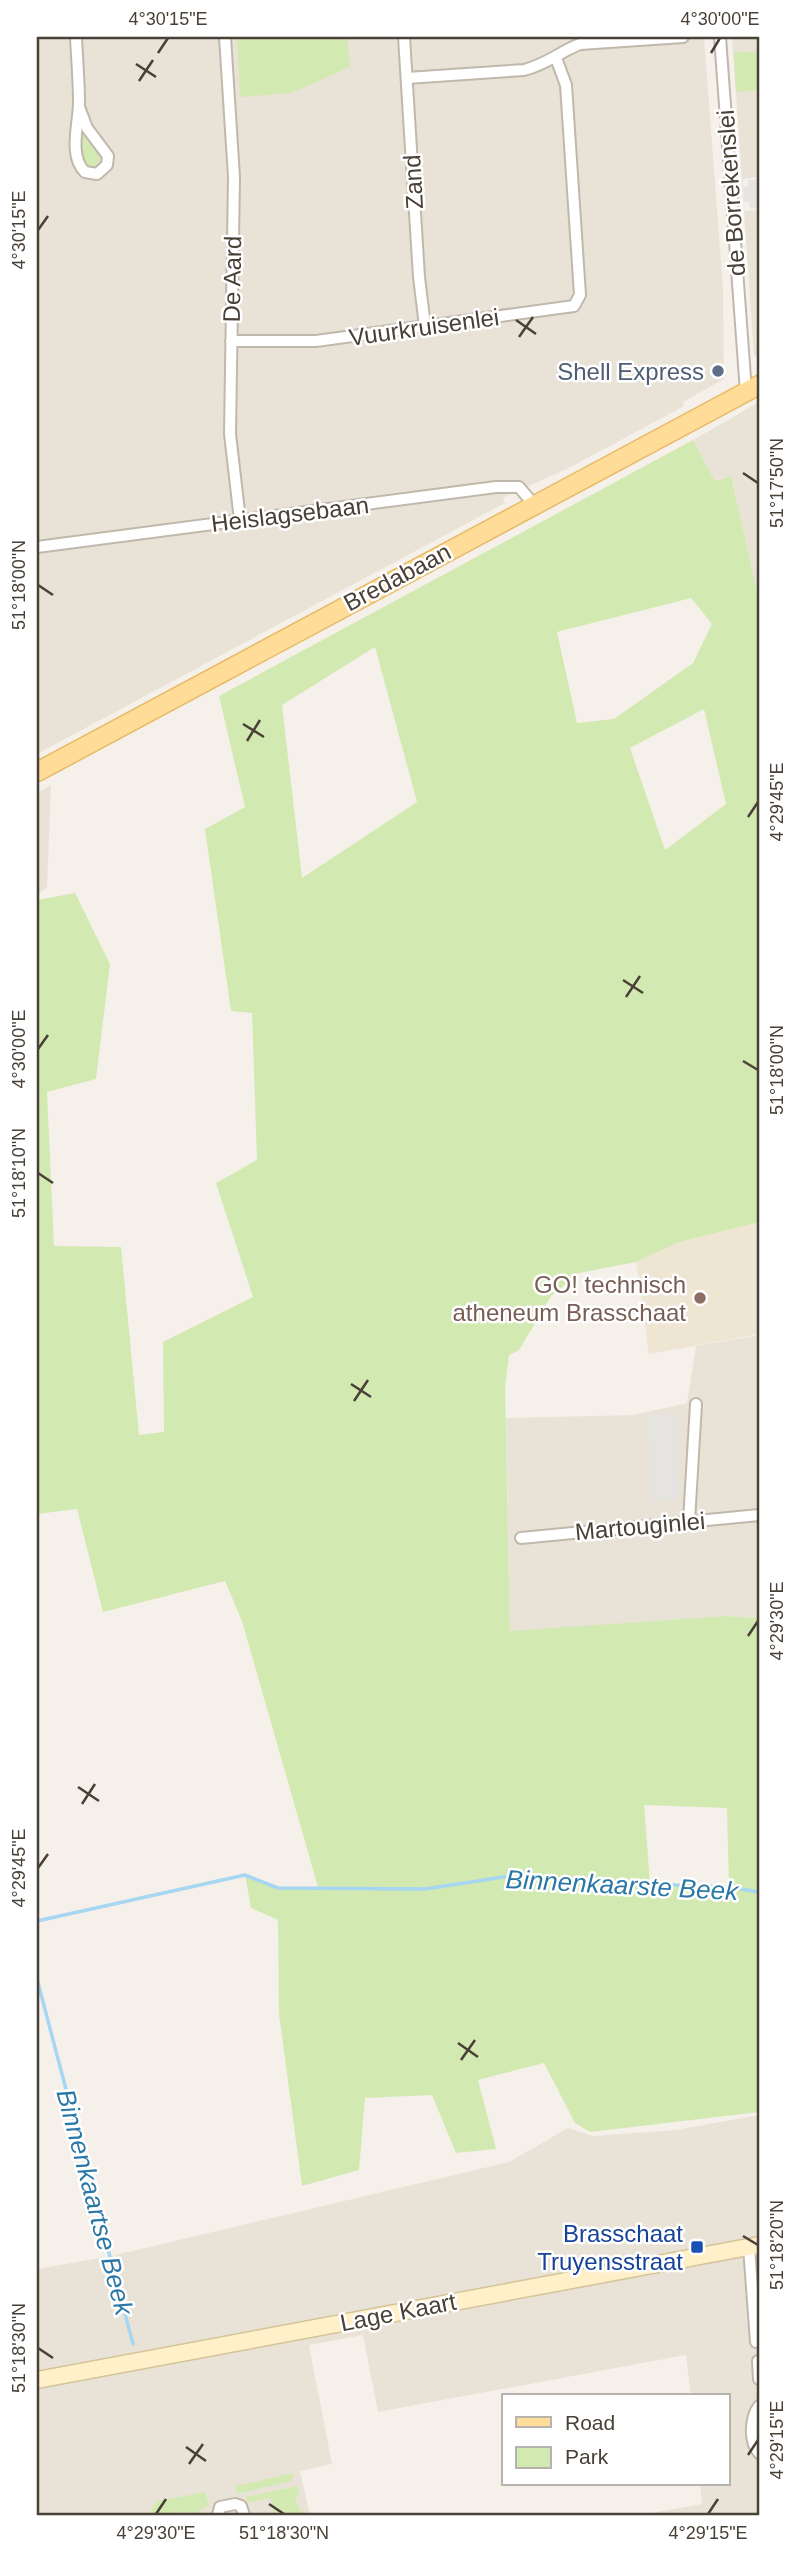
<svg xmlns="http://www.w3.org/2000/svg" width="796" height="2552" viewBox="0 0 796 2552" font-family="Helvetica,sans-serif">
  <rect width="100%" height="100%" fill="#f5f1ea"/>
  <!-- residential -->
  <path fill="#e9e3d7" d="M 37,37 L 704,37 L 723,288 L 724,379 L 683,402 L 684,406 L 569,468 L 503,498 L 505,503 L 37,754 Z
    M 732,37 L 759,37 L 759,177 L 743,179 L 744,211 L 759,210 L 759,355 L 757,356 L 754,355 Z
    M 759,402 L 759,600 L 731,476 L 715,481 L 693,440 Z
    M 51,785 L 47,888 L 37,894 L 37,793 Z
    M 759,1335 L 759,1618 L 726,1616 L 510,1632 L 506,1418 L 634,1415 L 687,1403 L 696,1346 Z
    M 759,2115 L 759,2515 L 651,2515 L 651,2513 L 702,2504 L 700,2484 L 728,2484 L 728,2396 L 691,2396 L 686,2355 L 378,2412 L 363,2335 L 309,2345 L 332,2464 L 300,2471 L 310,2515 L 37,2515 L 37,2269 L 111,2256 L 509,2162 L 568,2128 L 593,2136 L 676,2130 Z"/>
  <!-- education -->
  <path fill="#eee5d3" d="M 759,1222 L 759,1334 L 649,1354 L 636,1262 L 679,1242 Z"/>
  <!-- green -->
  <path fill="#d3e9b2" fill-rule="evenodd" d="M 237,37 L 347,37 L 350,67 L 291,93 L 240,97 Z
    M 759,51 L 759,90 L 736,92 L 734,53 Z
    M 81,126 L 99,149 L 100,161 L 93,167 L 87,166 L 80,160 Z
    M 693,440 L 715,481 L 731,476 L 759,600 L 759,1222 L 679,1242 L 636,1262 L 579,1273 L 551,1296 L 519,1350 L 509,1355 L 505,1387 L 510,1631 L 726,1616 L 759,1618 L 759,1894 L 757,1894 L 759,1896 L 759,2112 L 590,2132 L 575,2123 L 544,2063 L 478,2080 L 496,2149 L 456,2153 L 432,2095 L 365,2098 L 359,2170 L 302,2186 L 279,2014 L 278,1920 L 251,1908 L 245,1875 L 278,1888 L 318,1887 L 242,1621 L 225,1581 L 103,1612 L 77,1509 L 37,1514 L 37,900 L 75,893 L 110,964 L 96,1079 L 47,1092 L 54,1246 L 121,1247 L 139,1435 L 164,1432 L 163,1342 L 253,1297 L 216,1183 L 257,1160 L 252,1013 L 231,1011 L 205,829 L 245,807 L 219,696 ZM 691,598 L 712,624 L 693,663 L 614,719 L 577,723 L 557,632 ZM 375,647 L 417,802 L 302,878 L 282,705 ZM 704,709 L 726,804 L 665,850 L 630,748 ZM 644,1805 L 727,1808 L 729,1886 L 650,1884 Z
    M 294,2473 L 291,2481 L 237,2494 L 236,2486 Z
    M 297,2486 L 299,2494 L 295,2495 L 299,2511 L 303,2511 L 304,2515 L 273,2515 L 272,2501 L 269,2498 L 248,2503 L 246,2497 Z
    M 205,2492 L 209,2506 L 199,2509 L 201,2515 L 190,2515 L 188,2511 L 178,2513 L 178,2515 L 152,2515 L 151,2508 L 158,2501 Z"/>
  <!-- parking -->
  <path fill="#e6e4e1" d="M 759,179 L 759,208 L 750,209 L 749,202 L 744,202 L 743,188 L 748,186 L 748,180 Z
    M 677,1414 L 679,1500 L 650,1500 L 648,1415 Z"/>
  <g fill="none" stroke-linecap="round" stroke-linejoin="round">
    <!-- stream -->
    <path stroke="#a6d6f2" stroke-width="3.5" d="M 37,1921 L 245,1875 L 278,1888 L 425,1889 L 516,1875 L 593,1882 L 729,1887 L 759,1892
      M 37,1979 L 133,2344"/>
    <!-- street casing -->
    <g stroke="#c1b8ac" stroke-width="14">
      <path id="street" d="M 76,37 C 77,59 79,81 79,103 C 79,123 68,156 85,172 L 97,174 L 107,165 L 108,156 L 87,128 L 79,107
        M 225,37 L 234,177 L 230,434 L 240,520
        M 404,37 L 419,277 L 425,326
        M 720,37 L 746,392
        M 407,78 L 524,70 C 548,64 559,52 580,44 L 683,37
        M 231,341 L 316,341 L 574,306 L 580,295 L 566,85 L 556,58
        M 37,547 L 496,487 L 519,487 L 535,506
        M 689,1521 L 696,1404
        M 521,1538 L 759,1515
        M 749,2247 L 756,2342
        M 758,2361 L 759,2379
        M 759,2406 C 750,2418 749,2442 759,2453
        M 218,2515 L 220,2507 L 235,2504 L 241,2506 L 244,2515"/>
    </g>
    <!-- secondary casing -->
    <g stroke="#d5c399" stroke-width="19">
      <path id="secondary" d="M 37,2380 L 759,2245"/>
    </g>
    <!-- primary casing -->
    <g stroke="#e6ba66" stroke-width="21">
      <path id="primary" d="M 37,772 L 759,385"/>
    </g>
    <!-- street -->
    <use href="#street" stroke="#fff" stroke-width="10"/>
    <!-- secondary -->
    <use href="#secondary" stroke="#fff0c9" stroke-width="16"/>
    <!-- primary -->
    <use href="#primary" stroke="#ffdd98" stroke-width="18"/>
  </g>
  <!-- ticks -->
  <path fill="none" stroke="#494137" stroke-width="2.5" d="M 158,53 L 168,38M 711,53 L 720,38M 136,64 L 156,77M 139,81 L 153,60M 38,230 L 48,216M 516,320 L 536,334M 519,337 L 533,317M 743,473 L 758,483M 38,585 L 53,595M 243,724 L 264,737M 247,741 L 260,720M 748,817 L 758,802M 623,980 L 643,993M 626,997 L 640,976M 38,1049 L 48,1035M 743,1061 L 758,1070M 38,1173 L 53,1183M 351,1384 L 371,1397M 354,1401 L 368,1380M 748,1636 L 758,1621M 78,1787 L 99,1801M 82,1804 L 95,1784M 38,1868 L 48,1854M 458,2043 L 478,2057M 461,2060 L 475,2040M 743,2236 L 758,2245M 38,2348 L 53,2358M 186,2447 L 206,2461M 748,2455 L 758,2440M 189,2464 L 203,2444M 269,2504 L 284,2514M 156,2514 L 166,2499M 708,2514 L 718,2499"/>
  <!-- markers -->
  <circle fill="#5c6f8a" stroke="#fff" stroke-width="2.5" cx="718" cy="371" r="7"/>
  <circle fill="#8d6e63" stroke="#fff" stroke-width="2.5" cx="700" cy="1298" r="7"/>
  <rect fill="#1a4fb4" stroke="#fff" stroke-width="2.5" x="690" y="2240" width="14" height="14" rx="3.5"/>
  <g text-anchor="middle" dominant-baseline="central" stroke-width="5" stroke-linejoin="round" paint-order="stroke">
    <!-- street labels -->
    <g font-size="24" fill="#494137" stroke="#fff">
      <text transform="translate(413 182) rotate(-93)">Zand</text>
      <text transform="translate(731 193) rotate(-94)">de Borrekenslei</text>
      <text transform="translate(232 279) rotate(-89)">De Aard</text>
      <text transform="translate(424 327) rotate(-8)">Vuurkruisenlei</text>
      <text transform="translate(290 514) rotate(-7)">Heislagsebaan</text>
      <text transform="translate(397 577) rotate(-28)">Bredabaan</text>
      <text transform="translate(640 1526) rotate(-5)">Martouginlei</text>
      <text transform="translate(398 2312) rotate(-11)">Lage Kaart</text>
    </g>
    <!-- service labels -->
    <g font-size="24" fill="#4e5e75" stroke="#fff" text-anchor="end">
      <text x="704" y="371">Shell Express</text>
    </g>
    <!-- education labels -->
    <g font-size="24" fill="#785e54" stroke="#fff" text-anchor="end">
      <text x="686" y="1284">GO! technisch<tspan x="686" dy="28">atheneum Brasschaat</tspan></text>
    </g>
    <!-- transit labels -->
    <g font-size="24" fill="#164399" stroke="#fff" text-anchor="end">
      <text x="683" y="2233">Brasschaat<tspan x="683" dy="28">Truyensstraat</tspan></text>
    </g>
    <!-- water labels -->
    <g font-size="26" font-style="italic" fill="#2b78a7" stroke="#fff">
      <text transform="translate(622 1885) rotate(3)">Binnenkaarste Beek</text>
      <text transform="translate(95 2202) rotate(75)">Binnenkaartse Beek</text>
    </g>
  </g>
  <!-- border -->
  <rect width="796" height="2552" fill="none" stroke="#ffffff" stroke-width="77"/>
  <!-- legend -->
  <rect x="502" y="2394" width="228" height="91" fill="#ffffff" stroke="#b6b3af" stroke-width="2"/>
  <rect x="516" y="2417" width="35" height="10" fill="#ffdd98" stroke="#b6b3af" stroke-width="2"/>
  <text x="565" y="2430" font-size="21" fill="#494137">Road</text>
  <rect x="516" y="2447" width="35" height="21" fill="#d3e9b2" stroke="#b6b3af" stroke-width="2"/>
  <text x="565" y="2464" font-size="21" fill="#494137">Park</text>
  <rect x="38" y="38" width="720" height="2476" fill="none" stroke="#494137" stroke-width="2.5"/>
  <g font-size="18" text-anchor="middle" fill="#494137">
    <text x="168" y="25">4°30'15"E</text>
    <text x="720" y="25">4°30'00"E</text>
    <text transform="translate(19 230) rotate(-90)" y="6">4°30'15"E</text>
    <text transform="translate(777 483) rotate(-90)" y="6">51°17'50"N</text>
    <text transform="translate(19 585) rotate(-90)" y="6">51°18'00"N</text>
    <text transform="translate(777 802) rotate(-90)" y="6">4°29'45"E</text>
    <text transform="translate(19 1049) rotate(-90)" y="6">4°30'00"E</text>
    <text transform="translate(777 1070) rotate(-90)" y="6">51°18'00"N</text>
    <text transform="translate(19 1173) rotate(-90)" y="6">51°18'10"N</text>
    <text transform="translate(777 1621) rotate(-90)" y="6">4°29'30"E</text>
    <text transform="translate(19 1868) rotate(-90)" y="6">4°29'45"E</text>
    <text transform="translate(777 2245) rotate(-90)" y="6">51°18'20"N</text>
    <text transform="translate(19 2348) rotate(-90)" y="6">51°18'30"N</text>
    <text transform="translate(777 2440) rotate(-90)" y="6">4°29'15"E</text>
    <text x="156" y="2539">4°29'30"E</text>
    <text x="284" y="2539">51°18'30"N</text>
    <text x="708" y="2539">4°29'15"E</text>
  </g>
</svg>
